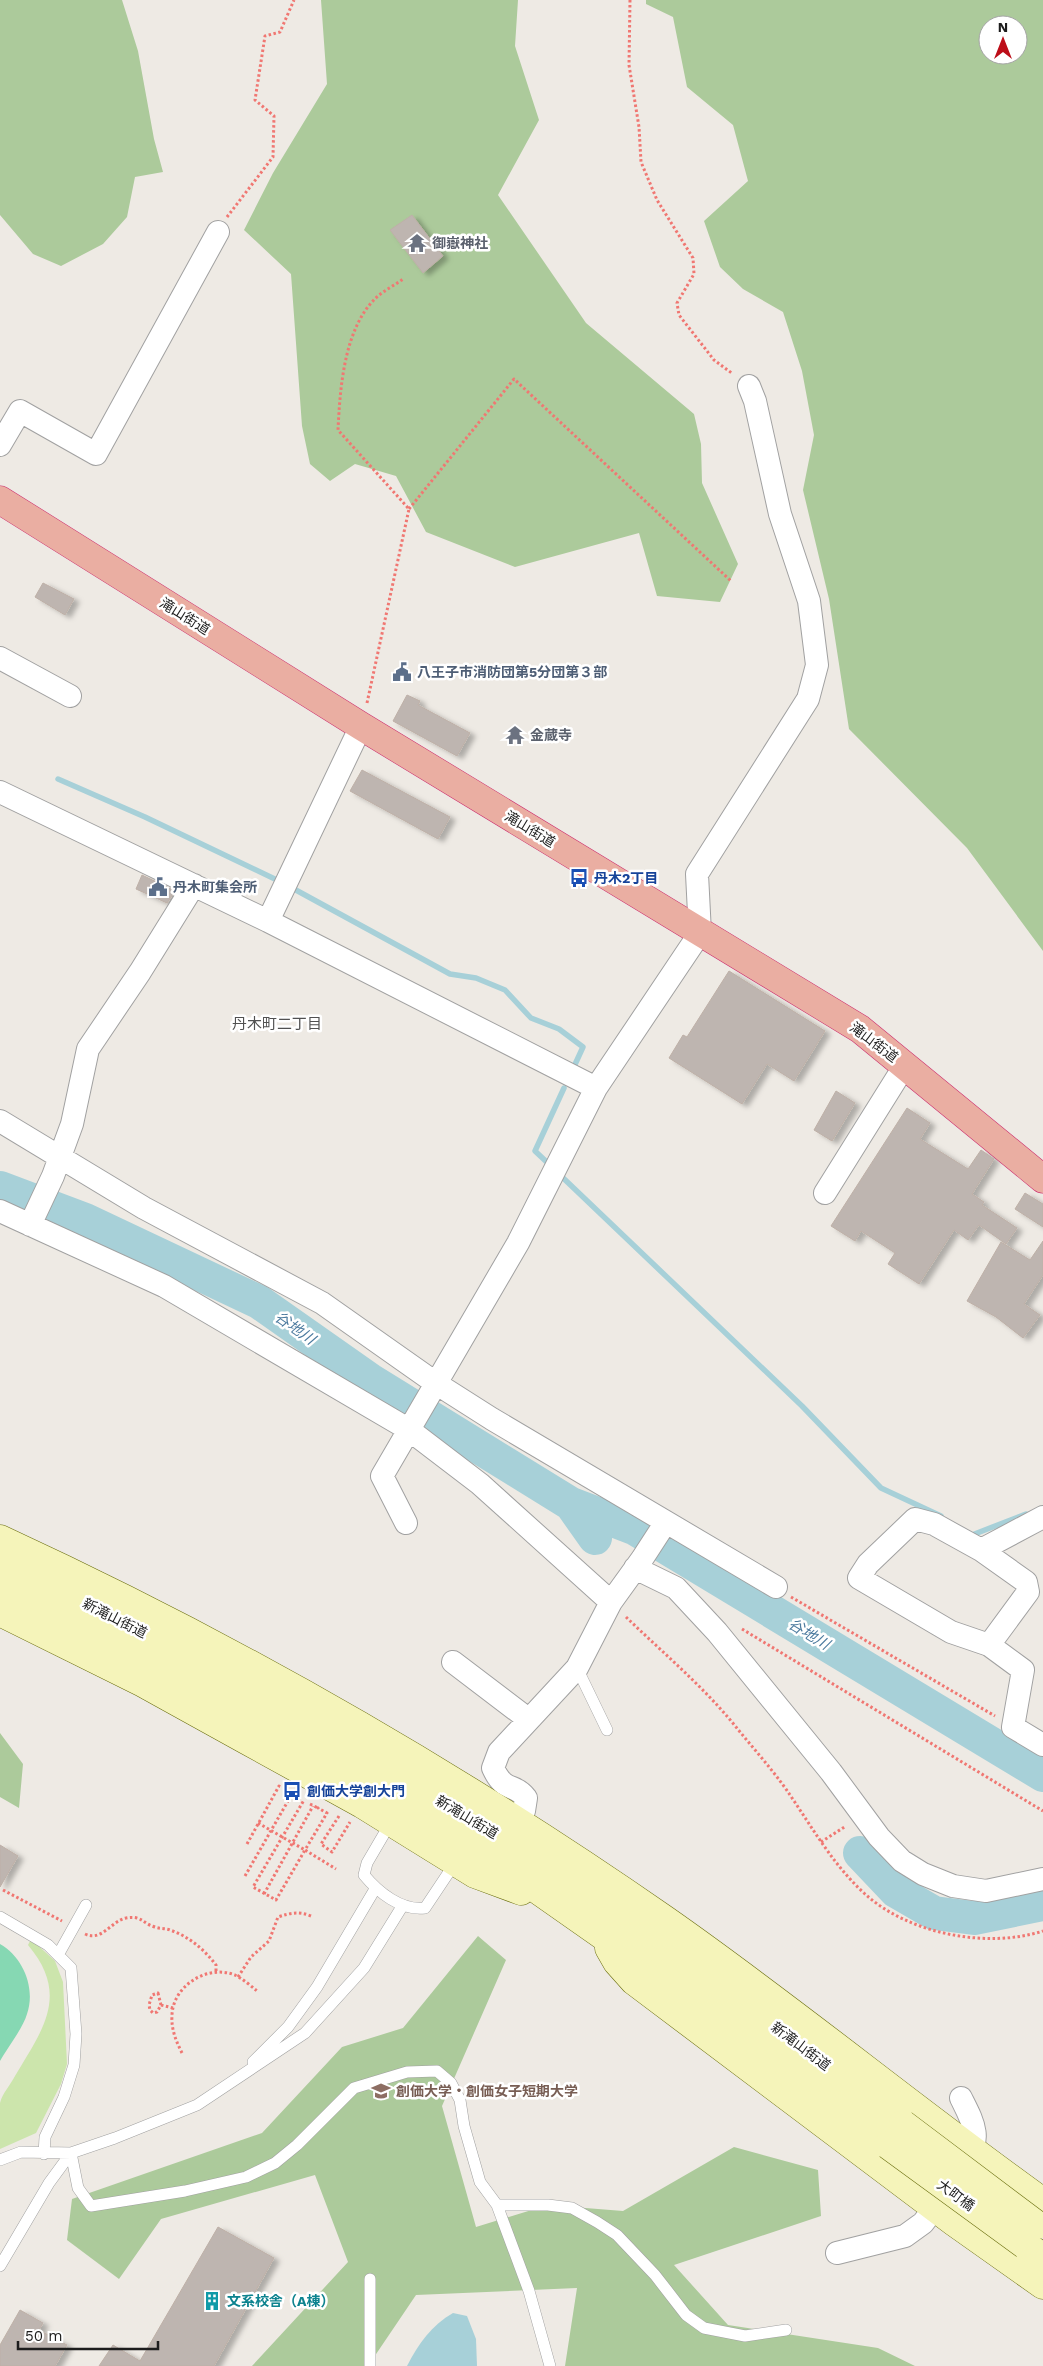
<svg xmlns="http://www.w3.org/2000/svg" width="1043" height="2366" viewBox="0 0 1043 2366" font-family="'Work Sans','Noto Sans JP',sans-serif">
  <defs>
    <filter id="shadow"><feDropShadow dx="5.5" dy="3" stdDeviation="2.5" flood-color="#0004"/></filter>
  </defs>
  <rect width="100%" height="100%" fill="#eeeae4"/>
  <!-- grass -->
  <path fill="#cce5ac" d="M 31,1939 L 55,1961 L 63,1982 L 67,2064 L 61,2084 L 36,2133 L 0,2149 C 0,2135 0,2117 0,2103 C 2,2094 11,2084 15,2076 C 43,2029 70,1995 28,1945 Z"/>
  <!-- forest -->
  <path fill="#acca9b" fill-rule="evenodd" d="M 0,0 L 122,0 L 138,51 L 154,139 L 163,172 L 135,177 L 127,217 L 103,244 L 61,266 L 33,254 L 0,215 Z
    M 321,0 L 518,0 L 515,46 L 539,120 L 498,195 L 586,323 L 694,414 L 701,444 L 702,483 L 738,564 L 720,602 L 657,596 L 639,533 L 515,567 L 426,532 L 396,476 L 355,464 L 330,481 L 310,464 L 302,426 L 291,274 L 244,230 L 273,173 L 327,84 Z
    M 646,0 L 1043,0 L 1043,951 L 967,848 L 849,729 L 829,599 L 803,490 L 814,435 L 802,371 L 783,312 L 743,289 L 720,267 L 704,221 L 748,181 L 733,125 L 687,87 L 673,17 L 646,4 ZM 988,25 L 1018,25 L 1018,55 L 988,55 Z
    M 0,1733 L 23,1764 L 19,1808 L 0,1797 Z
    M 478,1936 L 506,1960 L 442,2106 L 476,2227 L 548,2205 L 623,2211 L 734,2147 L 818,2170 L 821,2216 L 674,2265 L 728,2325 L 878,2348 L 915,2366 L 565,2366 L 577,2288 L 416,2295 L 368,2366 L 252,2366 L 348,2262 L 315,2175 L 161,2219 L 119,2279 L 67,2240 L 72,2199 L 262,2133 L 342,2047 L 403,2028 Z"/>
  <!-- pitch -->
  <path fill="#86d8b3" d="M 0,1944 C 23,1957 36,1988 27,2014 C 23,2028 8,2047 0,2061 Z"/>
  <!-- water -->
  <path fill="#a7d0d8" d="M 453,2313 L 467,2316 L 476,2339 L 477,2366 L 407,2366 C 418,2344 432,2325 453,2313 Z"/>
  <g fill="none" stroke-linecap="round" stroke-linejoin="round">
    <!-- stream -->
    <path stroke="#a7d0d8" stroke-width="5.5" d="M 58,779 L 145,817 L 279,881
      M 294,889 L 450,974 L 476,978 L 505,990 L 531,1018 L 559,1029 L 583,1047 L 572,1071
      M 552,1167 L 535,1151 L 564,1088
      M 560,1175 L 802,1406 L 881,1488 L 941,1516
      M 972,1535 L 1026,1514"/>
    <!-- river -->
    <path stroke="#a7d0d8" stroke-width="34" d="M 0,1188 L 85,1220 L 259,1302 L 370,1380 L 571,1504 L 595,1538
      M 571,1504 L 634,1528 L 1043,1775
      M 860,1853 L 896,1891 L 934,1913 L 974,1918 L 1043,1904"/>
  </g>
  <!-- building -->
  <path fill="#beb5b0" stroke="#beb0a7" filter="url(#shadow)" d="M 412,215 L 443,256 L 423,273 L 390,230 Z
    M 43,583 L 74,599 L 65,615 L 35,597 Z
    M 407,695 L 420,701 L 418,705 L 470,733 L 457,756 L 393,721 Z
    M 362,770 L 450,817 L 438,839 L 350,791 Z
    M 142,875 L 175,891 L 167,903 L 136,889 Z
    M 729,971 L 825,1031 L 794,1081 L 767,1064 L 742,1104 L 669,1058 L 683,1035 L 687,1037 Z
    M 836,1091 L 855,1103 L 832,1141 L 814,1130 Z
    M 907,1108 L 930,1123 L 920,1139 L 968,1169 L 981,1150 L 994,1159 L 972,1194 L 984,1202 L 982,1205 L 1017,1228 L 1006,1244 L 979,1225 L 968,1240 L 954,1230 L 919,1284 L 888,1264 L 895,1253 L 861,1231 L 855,1241 L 831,1226 Z
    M 1025,1193 L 1043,1204 L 1043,1227 L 1015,1209 Z
    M 1043,1241 L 1043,1275 L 1024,1304 L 1040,1315 L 1023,1338 L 996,1317 L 967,1301 L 1001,1242 L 1030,1260 Z
    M 0,1845 L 18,1856 L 0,1887 Z
    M 218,2227 L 274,2258 L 214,2366 L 99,2366 L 113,2345 L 140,2361 Z
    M 20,2310 L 43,2323 L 39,2330 L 67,2345 L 55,2366 L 0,2366 L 0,2345 Z"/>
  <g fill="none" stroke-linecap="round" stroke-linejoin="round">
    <!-- service casing -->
    <g stroke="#a1a1a1" stroke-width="12">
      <path id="service" d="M 577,1668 L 607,1730
        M 391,1822 L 367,1863 L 364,1875 C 378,1892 401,1911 425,1908 L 455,1863
        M 0,1917 L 48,1945 L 71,1968 L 76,2034 L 74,2065 L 64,2097 L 45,2137 L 44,2154
        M 58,1955 L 86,1905
        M 253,2062 L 288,2027 L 317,1987 L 375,1889
        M 0,2160 L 21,2152 L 71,2153 L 78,2188 L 91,2206 L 185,2191 L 246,2177 L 275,2163 L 297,2145 L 354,2088 L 407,2072 L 437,2071 L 451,2083 L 460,2100 L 464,2126 L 480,2182 L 497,2205 L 529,2291 L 550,2366
        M 497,2205 L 548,2205 L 572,2208 L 597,2222 L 617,2235 L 655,2275 L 686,2315 L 704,2328 L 745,2336 L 786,2330
        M 0,2266 L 49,2183 L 71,2153 L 115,2138 L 197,2105 L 305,2033 L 364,1968 L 403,1905
        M 370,2279 L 370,2366"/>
    </g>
    <!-- minor casing -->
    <g stroke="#a1a1a1" stroke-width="24">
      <path id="minor" d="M 0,445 L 20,411 L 96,454 L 218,232
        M 0,658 L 70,696
        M 0,792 L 268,921 L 596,1088
        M 268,921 L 361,726
        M 0,1121 L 144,1208 L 322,1303 L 437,1384 L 492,1419 L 776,1587
        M 825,1193 L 905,1065
        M 0,1211 L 164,1286 L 408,1429 L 480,1484 L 611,1602
        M 30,1225 L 53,1176 L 72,1124 L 88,1049 L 140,972 L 194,885
        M 1043,1517 L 981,1550 L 934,1524 L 915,1519 L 868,1564 L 859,1578 L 951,1632 L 989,1645 L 1023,1670 L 1013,1727 L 1043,1745
        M 406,1523 L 382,1476 L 518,1243 L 596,1088 L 700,933 L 697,874 L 808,699 L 817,665 L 809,601 L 780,514 L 755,401 L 749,386
        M 981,1550 L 1026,1582 L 1028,1592 L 989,1645
        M 635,1568 L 676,1588 L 717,1632 L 831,1772 L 879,1837 L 902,1861 L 923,1874 L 953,1886 L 986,1891 L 1043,1879
        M 453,1662 L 528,1719
        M 515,1821 L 524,1811 L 526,1798 C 514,1782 505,1794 493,1768 L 499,1752 L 577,1668 L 611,1602 L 642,1559 L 666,1522
        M 961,2098 C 973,2122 983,2138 965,2163
        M 837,2253 L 905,2236 L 923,2223 L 945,2194"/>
    </g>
    <!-- secondary casing -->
    <g stroke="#686c0c" stroke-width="29">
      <path id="secondary" d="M 0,1539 C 232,1646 454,1773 664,1919 C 793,2009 914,2110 1043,2202
        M 0,1562 L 95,1607 L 257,1692 L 343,1740 L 508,1842 L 769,2021 L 903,2124
        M 0,1588 L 158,1666 L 245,1714 L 332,1763 L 505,1867 L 763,2048 L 888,2145
        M 0,1612 L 143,1683 L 246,1740 L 362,1804 L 475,1874 L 521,1891
        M 609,1948 L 617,1962 L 634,1981 L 954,2222 L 1043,2285
        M 1025,2245 L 1043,2257"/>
    </g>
    <!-- trunk casing -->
    <g stroke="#cc3070" stroke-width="29">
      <path id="trunk" d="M 0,500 L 361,726 L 860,1029 L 1043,1179"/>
    </g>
    <!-- path -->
    <path stroke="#f07772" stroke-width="3" stroke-dasharray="2.5 2.5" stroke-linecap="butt" d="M 630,0 L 629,65 L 639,127 L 641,162 L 657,200 L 693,258 L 694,274 L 677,303 L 679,315 L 714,360 L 733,374
      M 227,217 L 273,157 L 274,116 L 255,100 L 265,36 L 280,32 L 294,0
      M 409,509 L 514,379 L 731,581
      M 367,703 L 409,509 L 338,430 C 340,388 344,326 378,296 C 385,290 395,285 403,279
      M 791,1597 L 995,1716
      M 626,1617 C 663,1653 703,1686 736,1727 C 753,1748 772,1769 788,1792 C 812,1827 833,1865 865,1894 C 909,1934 987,1949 1043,1931
      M 742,1629 L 1043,1811
      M 310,1804 L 318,1808
      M 319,1807 L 318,1808 L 327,1813 L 305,1850 L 336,1869
      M 339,1816 L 321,1844 L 332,1852 L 350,1822
      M 258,1823 C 274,1832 289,1841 305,1850 L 276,1900 L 253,1887 L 304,1800
      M 821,1842 L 846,1826
      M 247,1844 L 279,1786 L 281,1787
      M 245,1876 L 292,1794
      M 3,1890 L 62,1921
      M 264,1894 L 313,1806
      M 85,1934 C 102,1942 111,1921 126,1918 C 142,1915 143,1924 155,1927 C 160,1929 165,1928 170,1930 C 188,1936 204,1949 216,1965 L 216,1973
      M 238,1977 L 251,1957 L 269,1941 L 278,1917 C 290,1913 299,1911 311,1916
      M 158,1993 L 161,2005 L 157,2012 L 153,2013 L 150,2010 L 149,2005 L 152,1995 Z
      M 161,2005 L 173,2008
      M 182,2053 C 176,2041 171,2029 172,2015 C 173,1986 207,1964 235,1975 C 243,1979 251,1986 257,1991"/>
    <!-- service -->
    <use href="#service" stroke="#fff" stroke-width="11"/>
    <!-- minor -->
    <use href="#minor" stroke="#fff" stroke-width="22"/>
    <!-- secondary -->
    <use href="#secondary" stroke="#f5f4ba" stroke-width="28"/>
    <!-- trunk -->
    <use href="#trunk" stroke="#eaaea2" stroke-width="28"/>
    <!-- secondary-bridge casing -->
    <g stroke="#686c0c" stroke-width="29" stroke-linecap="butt">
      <path id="secondary-bridge" d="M 903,2124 L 1037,2225
        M 888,2145 L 1025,2245"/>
    </g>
    <!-- secondary-bridge -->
    <use href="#secondary-bridge" stroke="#f5f4ba" stroke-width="28"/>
  </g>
  <!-- icons -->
  <defs>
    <g id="temple-bare" transform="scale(1.5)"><path d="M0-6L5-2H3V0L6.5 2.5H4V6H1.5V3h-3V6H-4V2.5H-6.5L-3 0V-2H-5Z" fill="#6b7280" stroke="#fff" stroke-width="2.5" paint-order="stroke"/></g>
    <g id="civic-bare" transform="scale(1.5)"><path d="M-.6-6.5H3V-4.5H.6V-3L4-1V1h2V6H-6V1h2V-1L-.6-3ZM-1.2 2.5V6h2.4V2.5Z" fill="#5c6f8a" stroke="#fff" stroke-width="2.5" paint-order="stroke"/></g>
    <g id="bus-bare" transform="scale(1.5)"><path d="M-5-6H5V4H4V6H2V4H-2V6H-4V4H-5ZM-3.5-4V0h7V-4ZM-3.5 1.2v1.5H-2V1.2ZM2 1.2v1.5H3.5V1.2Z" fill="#1a4fb4" stroke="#fff" stroke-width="2.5" paint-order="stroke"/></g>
    <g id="university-bare" transform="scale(1.5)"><path d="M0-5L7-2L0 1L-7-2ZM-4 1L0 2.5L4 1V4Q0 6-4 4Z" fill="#8d6e63" stroke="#fff" stroke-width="2.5" paint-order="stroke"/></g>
    <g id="building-bare" transform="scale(1.5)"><path d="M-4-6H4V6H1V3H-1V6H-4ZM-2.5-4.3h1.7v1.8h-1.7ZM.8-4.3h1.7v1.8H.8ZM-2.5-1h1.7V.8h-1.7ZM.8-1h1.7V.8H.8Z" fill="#0f9aa8" stroke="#fff" stroke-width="2.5" paint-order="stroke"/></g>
  </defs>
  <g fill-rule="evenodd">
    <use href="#temple-bare" x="417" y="243"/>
    <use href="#civic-bare" x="402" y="672"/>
    <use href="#temple-bare" x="515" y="735"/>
    <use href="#bus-bare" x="579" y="878"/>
    <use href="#civic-bare" x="158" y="887"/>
    <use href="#bus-bare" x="292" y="1791"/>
    <use href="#university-bare" x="381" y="2091"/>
    <use href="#building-bare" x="212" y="2301"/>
  </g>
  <g text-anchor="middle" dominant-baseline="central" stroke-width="5" stroke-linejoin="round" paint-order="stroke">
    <!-- worship labels -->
    <g font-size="14" font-weight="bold" fill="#5b616d" stroke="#fff" text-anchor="start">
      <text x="432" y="243">御嶽神社</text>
      <text x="530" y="735">金蔵寺</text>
    </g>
    <!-- street labels -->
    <g font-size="14" fill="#1d1d1d" stroke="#fff">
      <text transform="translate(185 616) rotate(32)">滝山街道</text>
      <text transform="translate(530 829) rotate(31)">滝山街道</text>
      <text transform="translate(874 1042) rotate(37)">滝山街道</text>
      <text transform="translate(115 1618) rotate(27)">新滝山街道</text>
      <text transform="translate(467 1817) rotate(31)">新滝山街道</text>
      <text transform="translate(801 2046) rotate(37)">新滝山街道</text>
      <text transform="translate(956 2195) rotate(36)">大町橋</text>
    </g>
    <!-- service labels -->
    <g font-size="14" font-weight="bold" fill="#4e5e75" stroke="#fff" text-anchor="start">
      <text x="417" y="672">八王子市消防団第5分団第３部</text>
      <text x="173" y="887">丹木町集会所</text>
    </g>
    <!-- transit labels -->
    <g font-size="14" font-weight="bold" fill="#164399" stroke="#fff" text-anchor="start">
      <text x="594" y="878">丹木2丁目</text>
      <text x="307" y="1791">創価大学創大門</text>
    </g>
    <!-- education labels -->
    <g font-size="14" font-weight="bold" fill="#785e54" stroke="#fff" text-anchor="start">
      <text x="396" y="2091">創価大学・創価女子短期大学</text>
    </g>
    <!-- culture labels -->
    <g font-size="14" font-weight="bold" fill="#0d838f" stroke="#fff" text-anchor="start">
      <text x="227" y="2301">文系校舎（A棟）</text>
    </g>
    <!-- neighbourhood labels -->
    <g font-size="15" fill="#505050" stroke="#fff">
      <text x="277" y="1024">丹木町二丁目</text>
    </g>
    <!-- water labels -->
    <g font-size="15" font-style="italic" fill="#4d7b9f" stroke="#fff">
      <text transform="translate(295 1328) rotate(35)">谷地川</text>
      <text transform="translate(809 1634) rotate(31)">谷地川</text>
    </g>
  </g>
  <!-- north arrow -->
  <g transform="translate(1003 40)"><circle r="24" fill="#ffffff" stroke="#a5a5a5"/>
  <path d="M0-4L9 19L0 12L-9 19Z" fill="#bd0e19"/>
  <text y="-8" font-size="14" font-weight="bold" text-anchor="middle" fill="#1d1d1d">N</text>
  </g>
  <!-- scale -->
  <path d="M18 2341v8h140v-8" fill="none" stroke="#1d1d1d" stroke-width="2.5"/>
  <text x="25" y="2341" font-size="15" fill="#1d1d1d" stroke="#ffffff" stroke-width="4" paint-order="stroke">50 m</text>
</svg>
